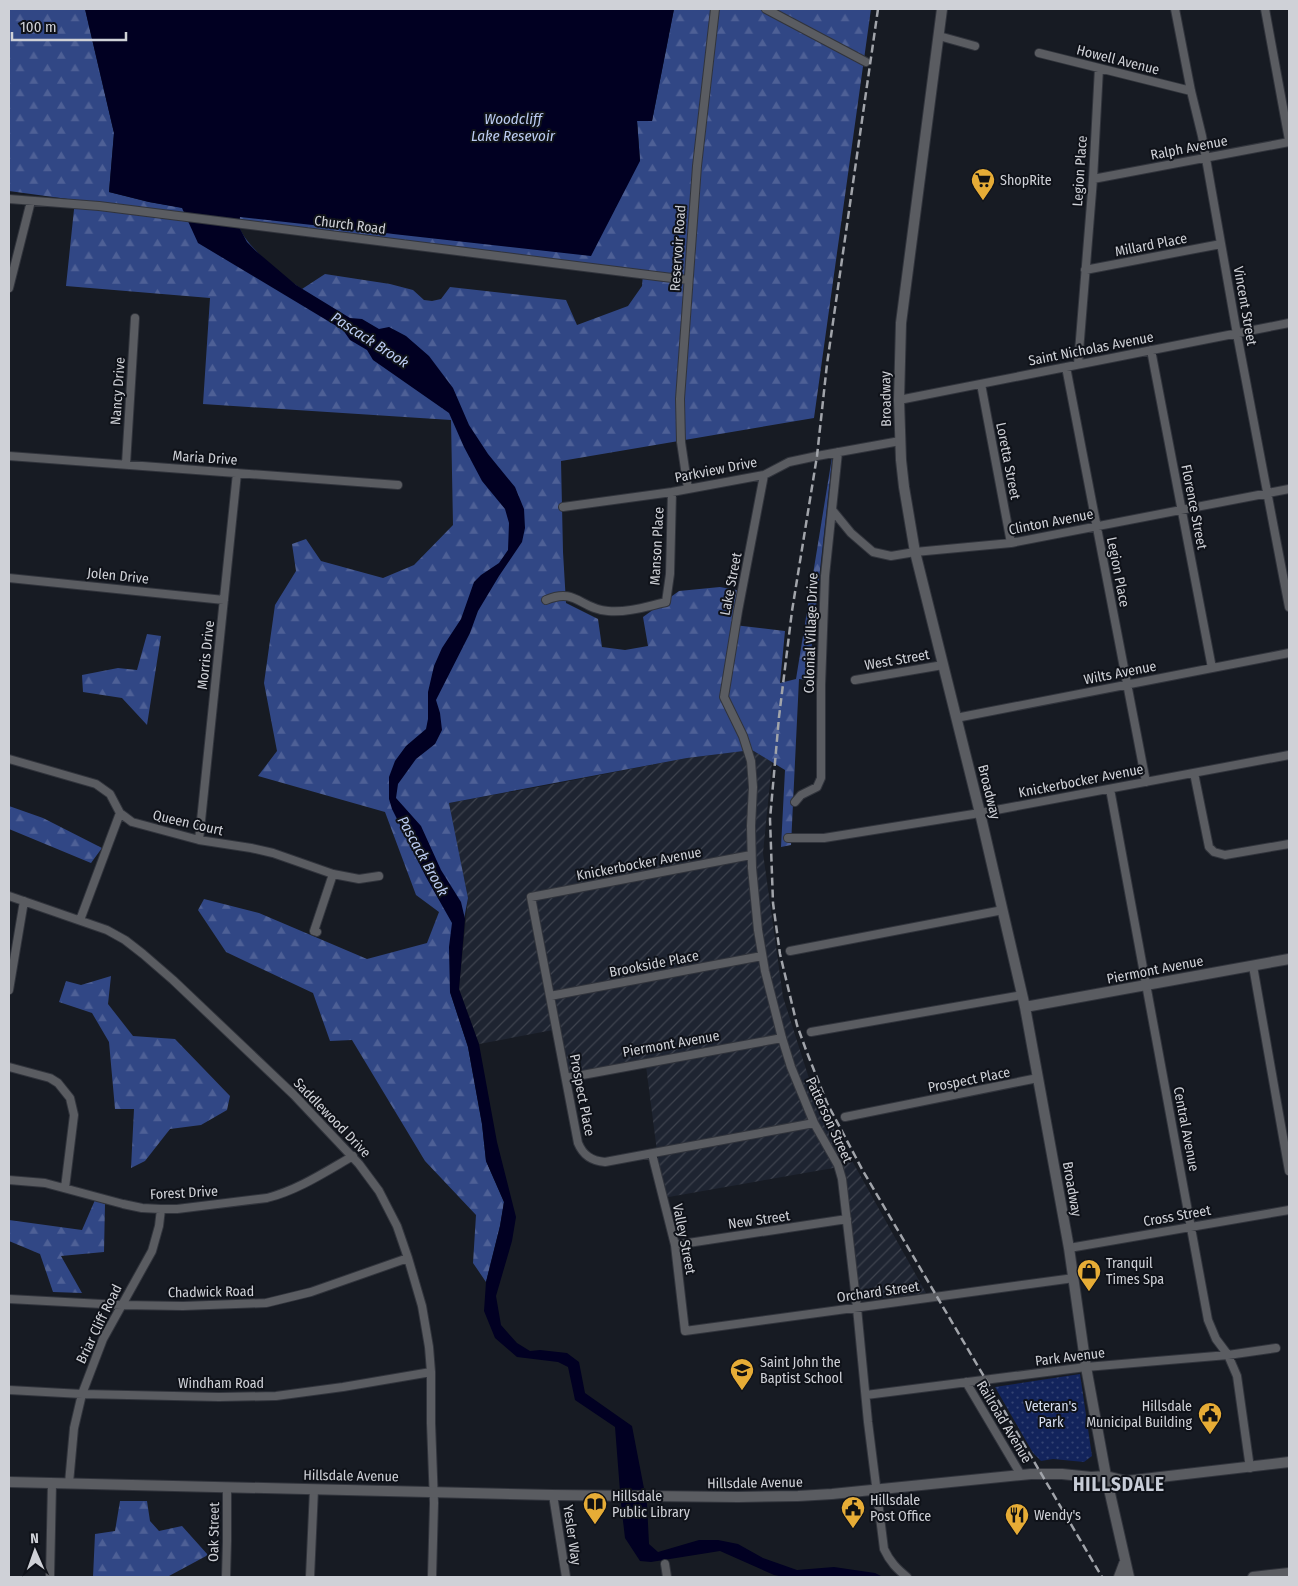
<svg xmlns="http://www.w3.org/2000/svg" width="1298" height="1586" viewBox="0 0 1298 1586" font-family="'Fira Sans Condensed',sans-serif">
  <defs>
    <pattern id="industrial-furrows" width="10" height="10" patternUnits="userSpaceOnUse" patternTransform="scale(1.25)"><rect width="10" height="10" fill="#1e2431"/><path d="M-1 1l2-2M0 10L10 0M9 11l2-2" fill="none" stroke="#3e434e"/></pattern>
    <pattern id="forest-firs" width="22" height="20" patternUnits="userSpaceOnUse" patternTransform="scale(1.25)"><rect width="22" height="20" fill="#314785"/><path d="M5 1l3.5 6h-7zM16 11l3.5 6h-7z" fill="#4e6096"/></pattern>
    <pattern id="park-dots" width="8" height="8" patternUnits="userSpaceOnUse" patternTransform="scale(1.25)"><rect width="8" height="8" fill="#13245c"/><path d="M2 2h.1M6 6h.1" fill="none" stroke="#344373" stroke-width="1.8" stroke-linecap="round"/></pattern>
  </defs>
  <rect width="100%" height="100%" fill="#171b23"/>
  <!-- industrial -->
  <path fill="url(#industrial-furrows)" d="M 752,750 L 772,762 L 763,853 L 783,997 L 813,1091 L 926,1293 L 859,1301 L 839,1167 L 663,1198 L 646,1066 L 564,1079 L 553,1030 L 479,1044 L 459,989 L 468,898 L 449,803 L 549,785 L 687,758 Z"/>
  <!-- forest -->
  <path fill="url(#forest-firs)" fill-rule="evenodd" d="M 9,9 L 85,9 L 114,133 L 109,192 L 149,202 L 226,215 L 640,161 L 637,120 L 652,121 L 674,9 L 871,9 L 814,418 L 561,461 L 563,552 L 566,603 L 598,619 L 602,647 L 625,650 L 648,646 L 643,617 L 679,591 L 720,587 L 742,591 L 734,625 L 785,631 L 780,683 L 796,679 L 833,451 L 808,680 L 799,679 L 791,845 L 781,847 L 785,770 L 752,750 L 687,758 L 449,803 L 468,898 L 450,992 L 468,1047 L 482,1124 L 486,1161 L 504,1202 L 500,1226 L 486,1282 L 473,1263 L 476,1215 L 425,1161 L 352,1040 L 330,1041 L 313,993 L 226,952 L 198,910 L 204,899 L 259,913 L 367,959 L 427,943 L 439,912 L 416,895 L 385,812 L 258,776 L 277,751 L 264,683 L 275,605 L 296,571 L 292,544 L 306,539 L 321,561 L 383,578 L 414,565 L 453,525 L 451,420 L 203,404 L 210,298 L 66,286 L 75,200 L 9,191 ZM 239,227 L 643,274 L 642,286 L 628,306 L 577,325 L 566,300 L 450,287 L 441,299 L 432,301 L 424,300 L 413,290 L 390,284 L 325,274 L 302,289 C 284,278 246,246 239,227 Z
    M 147,634 L 161,636 L 147,725 L 122,698 L 83,692 L 82,675 L 118,668 L 137,670 Z
    M 9,806 L 43,818 L 102,848 L 91,863 L 9,829 Z
    M 111,976 L 108,1004 L 133,1036 L 175,1039 L 230,1096 L 227,1110 L 201,1125 L 170,1129 L 145,1161 L 131,1168 L 134,1109 L 115,1109 L 109,1042 L 92,1013 L 59,1002 L 66,981 L 81,985 Z
    M 95,1200 L 105,1204 L 104,1252 L 61,1256 L 82,1293 L 53,1292 L 40,1254 L 9,1241 L 9,1220 L 82,1230 Z
    M 120,1501 L 147,1501 L 150,1521 L 159,1531 L 182,1526 L 208,1555 L 169,1576 L 169,1577 L 93,1577 L 95,1534 L 115,1531 Z"/>
  <!-- park -->
  <path fill="url(#park-dots)" d="M 1080,1374 L 1092,1456 L 1084,1462 L 1053,1459 L 1041,1461 L 1033,1453 L 995,1387 Z"/>
  <!-- water -->
  <path fill="#010022" d="M 85,9 L 674,9 L 652,121 L 637,121 L 640,161 L 591,256 L 240,217 L 239,227 L 247,242 L 256,251 L 296,285 L 350,318 L 362,319 L 379,329 L 389,327 L 406,336 L 429,356 L 453,388 L 469,425 L 488,454 L 515,487 L 524,509 L 525,528 L 522,542 L 499,576 L 478,611 L 470,633 L 436,700 L 440,713 L 442,730 L 435,744 L 416,759 L 398,784 L 396,798 L 421,826 L 441,870 L 461,902 L 465,919 L 459,989 L 479,1044 L 497,1142 L 516,1217 L 512,1241 L 496,1296 L 501,1325 L 517,1343 L 530,1351 L 540,1350 L 567,1353 L 579,1362 L 585,1393 L 632,1426 L 647,1504 L 649,1544 L 658,1552 L 699,1540 L 718,1540 L 738,1544 L 763,1558 L 797,1570 L 834,1567 L 875,1573 L 883,1577 L 784,1577 L 774,1575 L 720,1551 L 651,1562 L 640,1561 L 625,1538 L 621,1504 L 615,1427 L 575,1400 L 568,1367 L 558,1362 L 517,1357 L 495,1338 L 484,1311 L 486,1282 L 500,1226 L 504,1202 L 486,1161 L 482,1124 L 468,1047 L 450,992 L 449,947 L 452,923 L 426,877 L 392,809 L 389,799 L 389,777 L 395,761 L 406,746 L 426,729 L 428,719 L 428,692 L 434,666 L 442,648 L 461,619 L 474,582 L 481,575 L 499,563 L 508,550 L 509,523 L 505,509 L 482,481 L 464,447 L 449,413 L 373,360 L 367,350 L 350,340 L 343,330 L 198,243 L 182,208 L 149,202 L 109,192 L 114,133 Z"/>
  <g fill="none" stroke-linecap="round" stroke-linejoin="round">
    <!-- minor casing -->
    <g stroke="#31343c" stroke-width="10">
      <path id="minor" d="M 766,9 L 866,62
        M 1175,9 L 1191,91 L 1202,136 L 1237,334 L 1289,607
        M 1265,9 L 1289,140
        M 939,36 L 975,46
        M 1039,53 L 1191,91
        M 1093,179 L 1289,142
        M 9,199 L 99,206 L 688,280
        M 1085,270 L 1221,244
        M 9,288 L 31,201
        M 1151,350 L 1212,668
        M 1078,364 L 1093,179 L 1099,68
        M 1066,367 L 1146,782
        M 981,384 L 1011,543
        M 899,400 L 1289,323
        M 9,456 L 398,485
        M 126,464 L 135,318
        M 764,475 L 738,611 L 724,697 L 743,736 L 751,761 L 753,787 L 751,826 L 752,868 L 758,930 L 765,971 L 782,1038 L 791,1067 L 814,1123 L 838,1165 L 842,1179 L 857,1308 L 868,1422 L 884,1549 C 890,1562 897,1569 907,1577
        M 688,489 L 681,442 L 680,399 L 697,166 L 715,9
        M 563,507 L 672,492 L 764,475 L 789,462 L 817,456 L 900,441
        M 833,511 L 851,533 L 873,552 L 891,556 L 915,552 L 1011,543 L 1289,489
        M 9,578 L 224,600
        M 546,600 C 576,587 580,609 608,611 C 627,613 648,606 666,602 L 670,574 L 672,492
        M 855,680 L 943,665
        M 956,718 L 1289,653
        M 9,759 L 96,784 L 110,794 L 120,813 L 132,822 L 199,840 L 251,848 L 273,853 L 333,874 L 359,879 L 379,876
        M 1194,773 L 1209,847 L 1214,852 L 1225,855 L 1289,844
        M 1110,789 L 1208,1320 L 1216,1339 L 1228,1355 L 1237,1376 L 1250,1468
        M 795,802 L 801,795 L 817,787 L 821,778 L 821,685 L 825,576 L 838,452
        M 788,838 L 824,838 L 980,813 L 1289,755
        M 199,840 L 237,473
        M 751,855 L 531,897 L 578,1143 C 583,1155 591,1161 605,1162 L 814,1123
        M 9,896 L 107,930 L 125,940 L 143,954 L 173,980 L 294,1095 L 359,1164 L 379,1191 L 397,1226 L 408,1258 L 422,1306 L 429,1347 L 431,1372 L 431,1423 L 434,1503 L 432,1577
        M 80,920 L 120,813
        M 317,932 L 314,931 L 333,874
        M 790,951 L 1003,910
        M 1253,966 L 1289,1171
        M 9,990 L 24,901
        M 550,996 L 762,956
        M 811,1032 L 1022,995
        M 9,1067 L 50,1078 L 58,1083 L 70,1098 L 74,1115 L 65,1188
        M 566,1078 L 782,1038
        M 845,1117 L 1038,1078
        M 652,1154 L 675,1245 L 685,1331 L 1074,1278
        M 9,1180 L 45,1183 L 123,1204 L 142,1208 L 161,1209 L 177,1209 L 267,1198 C 298,1190 325,1172 353,1156
        M 675,1245 L 847,1219
        M 1069,1248 L 1289,1210
        M 9,1299 L 121,1305 L 183,1306 L 266,1303 L 311,1292 L 408,1258
        M 966,1382 L 1021,1475
        M 9,1390 L 82,1394 L 219,1397 L 276,1396 L 343,1387 L 431,1372
        M 866,1395 L 1086,1367 L 1228,1355 L 1276,1348
        M 69,1483 L 74,1428 L 82,1394 L 103,1339 L 152,1251 L 159,1226 L 161,1209
        M 553,1495 L 566,1577
        M 665,1564 L 667,1577
        M 50,1577 L 52,1483
        M 226,1577 L 227,1541 L 227,1487
        M 310,1577 L 314,1489"/>
    </g>
    <!-- tertiary casing -->
    <g stroke="#31343c" stroke-width="12">
      <path id="tertiary" d="M 942,9 L 901,323 L 899,400 L 901,460 L 904,487 L 915,552 L 980,813 L 1025,1007 L 1069,1248 L 1086,1367 L 1106,1476 L 1129,1577
        M 1025,1007 L 1289,959
        M 9,1482 L 553,1495 L 738,1497 L 798,1496 L 832,1494 L 1031,1474 L 1062,1474 L 1091,1477 L 1106,1476 L 1126,1481 L 1289,1462
        M 1119,1577 L 1125,1561
        M 1253,1577 L 1289,1573"/>
    </g>
    <!-- minor -->
    <use href="#minor" stroke="#5a5c61" stroke-width="8"/>
    <!-- tertiary -->
    <use href="#tertiary" stroke="#5a5c61" stroke-width="10"/>
    <!-- rail -->
    <path stroke="#a1a4aa" stroke-width="2.5" stroke-dasharray="8 4" stroke-linecap="butt" d="M 878,9 L 827,364 L 817,456 L 792,611 L 779,717 L 770,819 L 773,903 L 780,954 L 797,1025 L 806,1050 L 827,1103 L 863,1171 L 1102,1577"/>
  </g>
  <!-- icons -->
  <defs>
    <g id="supermarket-pin" transform="scale(1.25)"><path d="M0 17L-7.5 6A9.5 9.5 0 1 1 7.5 6Z" fill="#e6ac36" stroke="#0f1219"/><path d="M-6-5.5h2.5l.6 2H6L4.5 2H-2.5L-4.4-4H-6ZM-1.5 3.2a1.3 1.3 0 1 0 .1 0ZM3 3.2a1.3 1.3 0 1 0 .1 0Z" fill="#111"/></g>
    <g id="shop-pin" transform="scale(1.25)"><path d="M0 17L-7.5 6A9.5 9.5 0 1 1 7.5 6Z" fill="#e6ac36" stroke="#0f1219"/><path d="M-5-2.5h2.3a2.7 3.5 0 0 1 5.4 0H5L5.5 6h-11ZM-1.5-2.5h3a1.5 2.3 0 0 0-3 0Z" fill="#111"/></g>
    <g id="school-pin" transform="scale(1.25)"><path d="M0 17L-7.5 6A9.5 9.5 0 1 1 7.5 6Z" fill="#e6ac36" stroke="#0f1219"/><path d="M0-5L7-2L0 1L-7-2ZM-4 1L0 2.5L4 1V4Q0 6-4 4Z" fill="#111"/></g>
    <g id="civic-pin" transform="scale(1.25)"><path d="M0 17L-7.5 6A9.5 9.5 0 1 1 7.5 6Z" fill="#e6ac36" stroke="#0f1219"/><path d="M-.6-6.5H3V-4.5H.6V-3L4-1V1h2V6H-6V1h2V-1L-.6-3ZM-1.2 2.5V6h2.4V2.5Z" fill="#111"/></g>
    <g id="library-pin" transform="scale(1.25)"><path d="M0 17L-7.5 6A9.5 9.5 0 1 1 7.5 6Z" fill="#e6ac36" stroke="#0f1219"/><path d="M-6-4Q-3-5.5-.7-3.5V5Q-3 3-6 4ZM6-4Q3-5.5 .7-3.5V5Q3 3 6 4Z" fill="#111"/></g>
    <g id="restaurant-pin" transform="scale(1.25)"><path d="M0 17L-7.5 6A9.5 9.5 0 1 1 7.5 6Z" fill="#e6ac36" stroke="#0f1219"/><path d="M-5-6h1v4h1v-4h1v4h1v-4h1v5L-1.5 .5V6h-2V.5L-5-1ZM5-6V6H3V1.5H1.5Q1.5-4 5-6Z" fill="#111"/></g>
  </defs>
  <g fill-rule="evenodd">
    <use href="#supermarket-pin" x="983" y="180"/>
    <use href="#shop-pin" x="1089" y="1271"/>
    <use href="#school-pin" x="742" y="1370"/>
    <use href="#civic-pin" x="1210" y="1414"/>
    <use href="#library-pin" x="595" y="1504"/>
    <use href="#civic-pin" x="853" y="1508"/>
    <use href="#restaurant-pin" x="1017" y="1515"/>
  </g>
  <g text-anchor="middle" dominant-baseline="central" stroke-width="4" stroke-linejoin="round" paint-order="stroke">
    <!-- street labels -->
    <g font-size="14" fill="#cfd1d7" stroke="#0f1219">
      <text transform="translate(1118 60) rotate(14)">Howell Avenue</text>
      <text transform="translate(1189 148) rotate(-11)">Ralph Avenue</text>
      <text transform="translate(1080 171) rotate(-86)">Legion Place</text>
      <text transform="translate(350 225) rotate(7)">Church Road</text>
      <text transform="translate(1151 245) rotate(-11)">Millard Place</text>
      <text transform="translate(678 248) rotate(-86)">Reservoir Road</text>
      <text transform="translate(1245 306) rotate(80)">Vincent Street</text>
      <text transform="translate(1091 349) rotate(-11)">Saint Nicholas Avenue</text>
      <text transform="translate(118 391) rotate(-86)">Nancy Drive</text>
      <text transform="translate(886 399) rotate(-91)">Broadway</text>
      <text transform="translate(205 458) rotate(4)">Maria Drive</text>
      <text transform="translate(1008 461) rotate(79)">Loretta Street</text>
      <text transform="translate(716 470) rotate(-11)">Parkview Drive</text>
      <text transform="translate(1194 507) rotate(79)">Florence Street</text>
      <text transform="translate(1051 522) rotate(-11)">Clinton Avenue</text>
      <text transform="translate(657 546) rotate(-87)">Manson Place</text>
      <text transform="translate(1118 572) rotate(79)">Legion Place</text>
      <text transform="translate(118 576) rotate(6)">Jolen Drive</text>
      <text transform="translate(731 584) rotate(-79)">Lake Street</text>
      <text transform="translate(811 633) rotate(-88)">Colonial Village Drive</text>
      <text transform="translate(206 655) rotate(-84)">Morris Drive</text>
      <text transform="translate(897 660) rotate(-10)">West Street</text>
      <text transform="translate(1120 673) rotate(-11)">Wilts Avenue</text>
      <text transform="translate(1081 781) rotate(-11)">Knickerbocker Avenue</text>
      <text transform="translate(989 792) rotate(76)">Broadway</text>
      <text transform="translate(188 823) rotate(13)">Queen Court</text>
      <text transform="translate(639 864) rotate(-11)">Knickerbocker Avenue</text>
      <text transform="translate(654 964) rotate(-11)">Brookside Place</text>
      <text transform="translate(1155 970) rotate(-11)">Piermont Avenue</text>
      <text transform="translate(671 1044) rotate(-10)">Piermont Avenue</text>
      <text transform="translate(969 1080) rotate(-11)">Prospect Place</text>
      <text transform="translate(582 1095) rotate(79)">Prospect Place</text>
      <text transform="translate(332 1118) rotate(46)">Saddlewood Drive</text>
      <text transform="translate(829 1120) rotate(65)">Patterson Street</text>
      <text transform="translate(1186 1129) rotate(79)">Central Avenue</text>
      <text transform="translate(1072 1189) rotate(80)">Broadway</text>
      <text transform="translate(184 1193) rotate(-3)">Forest Drive</text>
      <text transform="translate(1177 1216) rotate(-10)">Cross Street</text>
      <text transform="translate(759 1220) rotate(-8)">New Street</text>
      <text transform="translate(684 1239) rotate(79)">Valley Street</text>
      <text transform="translate(211 1292) rotate(-1)">Chadwick Road</text>
      <text transform="translate(878 1292) rotate(-8)">Orchard Street</text>
      <text transform="translate(99 1324) rotate(-64)">Briar Cliff Road</text>
      <text transform="translate(1070 1357) rotate(-7)">Park Avenue</text>
      <text x="221" y="1383">Windham Road</text>
      <text transform="translate(1004 1422) rotate(59)">Railroad Avenue</text>
      <text transform="translate(351 1476) rotate(1)">Hillsdale Avenue</text>
      <text transform="translate(755 1483) rotate(-1)">Hillsdale Avenue</text>
      <text transform="translate(214 1532) rotate(-89)">Oak Street</text>
      <text transform="translate(572 1535) rotate(82)">Yesler Way</text>
    </g>
    <!-- poi labels -->
    <g font-size="14" fill="#cfd1d7" stroke="#0f1219" text-anchor="start">
      <text x="1000" y="180">ShopRite</text>
      <text x="1106" y="1263">Tranquil<tspan x="1106" dy="16">Times Spa</tspan></text>
      <text x="760" y="1362">Saint John the<tspan x="760" dy="16">Baptist School</tspan></text>
      <text x="1192" y="1406" text-anchor="end">Hillsdale<tspan x="1192" dy="16">Municipal Building</tspan></text>
      <text x="612" y="1496">Hillsdale<tspan x="612" dy="16">Public Library</tspan></text>
      <text x="870" y="1500">Hillsdale<tspan x="870" dy="16">Post Office</tspan></text>
      <text x="1034" y="1515">Wendy's</text>
    </g>
    <!-- park labels -->
    <g font-size="14" fill="#d7dff2" stroke="#0f1219">
      <text x="1051" y="1406">Veteran's<tspan x="1051" dy="16">Park</tspan></text>
    </g>
    <!-- water labels -->
    <g font-size="15" font-style="italic" fill="#bcccf2" stroke="#0f1219">
      <text x="513" y="119">Woodcliff<tspan x="513" dy="17">Lake Resevoir</tspan></text>
      <text transform="translate(370 340) rotate(33)">Pascack Brook</text>
      <text transform="translate(423 856) rotate(61)">Pascack Brook</text>
    </g>
    <!-- district labels -->
    <g font-size="19" font-weight="bold" letter-spacing="1" fill="#c7ccd7" stroke="#0f1219">
      <text x="1119" y="1484">HILLSDALE</text>
    </g>
  </g>
  <!-- border -->
  <rect width="1298" height="1586" fill="none" stroke="#cfd1d7" stroke-width="20"/>
  <!-- north arrow -->
  <g transform="translate(35 1551) rotate(358)" stroke="#0f1219" stroke-width="4" paint-order="stroke">
  <path d="M0-4L9 19L0 12L-9 19Z" fill="#cfd1d7"/>
  <text y="-8" font-size="14" font-weight="bold" text-anchor="middle" fill="#cfd1d7">N</text>
  </g>
  <!-- scale -->
  <path d="M12 32v8h114v-8" fill="none" stroke="#cfd1d7" stroke-width="2.5"/>
  <text x="20" y="32" font-size="15" fill="#cfd1d7" stroke="#0f1219" stroke-width="4" paint-order="stroke">100 m</text>
</svg>
